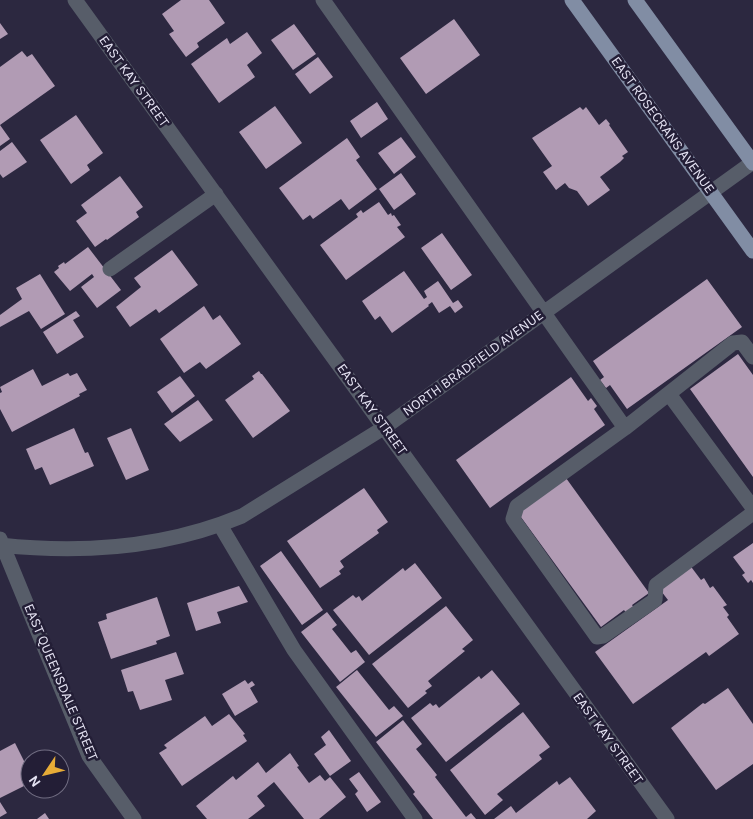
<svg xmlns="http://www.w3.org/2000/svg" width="753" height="819" viewBox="0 0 753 819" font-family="Karla,sans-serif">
  <rect width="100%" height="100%" fill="#2c2840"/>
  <!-- building -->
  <path fill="#b19bb4" d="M 181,0 L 209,0 L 225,23 L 197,43 L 199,47 L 186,57 L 169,34 L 174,31 L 162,14 Z
    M 454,19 L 480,55 L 426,94 L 400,58 Z
    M 0,23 L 8,34 L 0,39 Z
    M 294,24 L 316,54 L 293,70 L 271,40 Z
    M 247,32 L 262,53 L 247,65 L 255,77 L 219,103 L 191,64 L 227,38 L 230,44 Z
    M 22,51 L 27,57 L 32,54 L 55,86 L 0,125 L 10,139 L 0,146 L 0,67 Z
    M 318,57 L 333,77 L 310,94 L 295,74 Z
    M 377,102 L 388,119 L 361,138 L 350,121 Z
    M 275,106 L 302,143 L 266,169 L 239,132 Z
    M 580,107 L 583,110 L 586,107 L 599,125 L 606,119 L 610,124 L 609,125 L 628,152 L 622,156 L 624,158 L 620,162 L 600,177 L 610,190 L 588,206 L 577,191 L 569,188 L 565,183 L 556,190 L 543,172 L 552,166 L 532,138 Z
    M 76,115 L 103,153 L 87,165 L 90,170 L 71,184 L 40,140 Z
    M 401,137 L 416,157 L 394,174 L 378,153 Z
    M 347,138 L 360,157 L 356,160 L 377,189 L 349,210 L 341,199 L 313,219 L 310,215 L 303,220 L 279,188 Z
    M 12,142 L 27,162 L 3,178 L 0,174 L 0,151 Z
    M 401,173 L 416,194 L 394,210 L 379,189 Z
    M 120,176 L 143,207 L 136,212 L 139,217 L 107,240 L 106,239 L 95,247 L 76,221 L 87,213 L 81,205 Z
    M 379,202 L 388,215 L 391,213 L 392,216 L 394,215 L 401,225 L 397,227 L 405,237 L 346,280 L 320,245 L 358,217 L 356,214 L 361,210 L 363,213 Z
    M 442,233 L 472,275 L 451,290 L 421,248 Z
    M 88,247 L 121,290 L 97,308 L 81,287 L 94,277 L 92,274 L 70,291 L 54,272 L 59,268 L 58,266 L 64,262 L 65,264 Z
    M 172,250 L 198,285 L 159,313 L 156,309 L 130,327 L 116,307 L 141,287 L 134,278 Z
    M 404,271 L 424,299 L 427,297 L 424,291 L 438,281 L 453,303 L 458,300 L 463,307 L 455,313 L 450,306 L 439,313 L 432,302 L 428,305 L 429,306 L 392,333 L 380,316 L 375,320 L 362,301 Z
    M 40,274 L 65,314 L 41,329 L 29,311 L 0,327 L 0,315 L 22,299 L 16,288 Z
    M 707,279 L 742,327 L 627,409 L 610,385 L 606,388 L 600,380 L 604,377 L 593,361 Z
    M 204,306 L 213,320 L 220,315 L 241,344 L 206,369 L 200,362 L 184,373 L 160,339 Z
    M 76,311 L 80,316 L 73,320 L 84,337 L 57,354 L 43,332 Z
    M 738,354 L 753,375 L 753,477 L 690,389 Z
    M 33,369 L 42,386 L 68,373 L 70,376 L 77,373 L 87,390 L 79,394 L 80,396 L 12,432 L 0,409 L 0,393 L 2,392 L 0,387 Z
    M 259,371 L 261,374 L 262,374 L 290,411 L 253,438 L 225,400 L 254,379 L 252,376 Z
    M 180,376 L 195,396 L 172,413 L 157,392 Z
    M 571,377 L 588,401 L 591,398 L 597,406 L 594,409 L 605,425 L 490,508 L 456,460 Z
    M 198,400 L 213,420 L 180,442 L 164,424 Z
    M 74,428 L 85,453 L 88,452 L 94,466 L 50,485 L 42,467 L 35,470 L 26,449 Z
    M 131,428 L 149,470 L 126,480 L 107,438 Z
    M 566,478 L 649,593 L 632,605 L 634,608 L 627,614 L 624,610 L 601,627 L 518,513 Z
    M 364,488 L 388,522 L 377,530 L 379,533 L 340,561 L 344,567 L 339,571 L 341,574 L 320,588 L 287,541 Z
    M 753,543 L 753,583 L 751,580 L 748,583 L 742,575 L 745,573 L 733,557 Z
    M 281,551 L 323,610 L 302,625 L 260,566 Z
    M 415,563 L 442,598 L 369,655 L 333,610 L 353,595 L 356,598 L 359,596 L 362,601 L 403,568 L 405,571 Z
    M 689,564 L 701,580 L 704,578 L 710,588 L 713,586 L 727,605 L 723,607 L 729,615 L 727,617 L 739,634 L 709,656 L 706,652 L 633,704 L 595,652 L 668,600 L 658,587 Z
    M 239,586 L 248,602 L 217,612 L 221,623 L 196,631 L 187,603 Z
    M 157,597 L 170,636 L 156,641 L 157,644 L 111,659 L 98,622 L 107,619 L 106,614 Z
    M 446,606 L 473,640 L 462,649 L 465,651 L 428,681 L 432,686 L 425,691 L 427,693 L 408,708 L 372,664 Z
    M 327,612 L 337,625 L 332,629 L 351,653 L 356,650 L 365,662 L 340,682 L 301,632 Z
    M 176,652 L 184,674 L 165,680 L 172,700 L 140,710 L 133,691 L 128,692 L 121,670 Z
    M 357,670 L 389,710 L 394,706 L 403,716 L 376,737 L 336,687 Z
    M 492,670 L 520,704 L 446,762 L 411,718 L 430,703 L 433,706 L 436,704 L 439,708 L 479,676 L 481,679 Z
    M 245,680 L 248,684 L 252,681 L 255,685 L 250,688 L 258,702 L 235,716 L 222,694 Z
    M 728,688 L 753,724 L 753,764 L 716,790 L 671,728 L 703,703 L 705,704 Z
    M 523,712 L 550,747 L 539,755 L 542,759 L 497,794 L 503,800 L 485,815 L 450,770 Z
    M 229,714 L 245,734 L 243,735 L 247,741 L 182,786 L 159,753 L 167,748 L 164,745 L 205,716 L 212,726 Z
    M 403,720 L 422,744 L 416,749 L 437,775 L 435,777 L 466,817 L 471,813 L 476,819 L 433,819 L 413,794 L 415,792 L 376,742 Z
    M 329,730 L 351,761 L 330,776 L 314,754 L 326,745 L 321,737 Z
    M 15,743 L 30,773 L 30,783 L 0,798 L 0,751 Z
    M 290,753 L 299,766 L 297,767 L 309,783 L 320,775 L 325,781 L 330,777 L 346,797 L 319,819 L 304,819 L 274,782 L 257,796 L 265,806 L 248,819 L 207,819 L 196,806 L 233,776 L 236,780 L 258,762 L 266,773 Z
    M 359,772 L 381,802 L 367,812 L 355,794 L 358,791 L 349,779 Z
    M 570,777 L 596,811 L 587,819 L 494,819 L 511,806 L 516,813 L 557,781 L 559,785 Z
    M 0,802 L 7,813 L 0,817 Z
    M 45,813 L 49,819 L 37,819 Z"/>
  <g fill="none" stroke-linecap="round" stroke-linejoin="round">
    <!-- minor -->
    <path stroke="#575d69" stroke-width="15" d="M 75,0 L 667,819
      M 323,0 L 625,428
      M 110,269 L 216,194
      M 753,357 L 742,342 L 733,343 L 625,428 L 517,506 L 513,519 L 597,637 L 603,636 L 655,600 L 656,585 L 753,513
      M 669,394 L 753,508
      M 220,525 L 294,650 L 415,819
      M 0,539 L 89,756 L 134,819
      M 0,545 C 82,554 165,548 242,516 L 385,427 L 753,162"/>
    <!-- major -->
    <path stroke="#818da4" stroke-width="15" d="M 572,0 L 753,251
      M 635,0 L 753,163"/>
  </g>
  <g text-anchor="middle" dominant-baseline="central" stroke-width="5" stroke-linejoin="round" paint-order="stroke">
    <!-- street labels -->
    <g font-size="14" fill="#e5e3f3" stroke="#231e36">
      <text transform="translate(134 81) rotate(54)">EAST KAY STREET</text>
      <text transform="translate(663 125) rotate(54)">EAST ROSECRANS AVENUE</text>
      <text transform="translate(473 363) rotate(-36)">NORTH BRADFIELD AVENUE</text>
      <text transform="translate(372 409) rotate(54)">EAST KAY STREET</text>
      <text transform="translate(61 682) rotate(67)">EAST QUEENSDALE STREET</text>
      <text transform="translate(608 738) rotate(54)">EAST KAY STREET</text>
    </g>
  </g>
  <!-- north arrow -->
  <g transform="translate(45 774) rotate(235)"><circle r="24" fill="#231e36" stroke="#716d82"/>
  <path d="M0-4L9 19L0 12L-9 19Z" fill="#e7ac37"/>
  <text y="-8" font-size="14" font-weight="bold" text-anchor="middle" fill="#e5e3f3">N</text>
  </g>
</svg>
